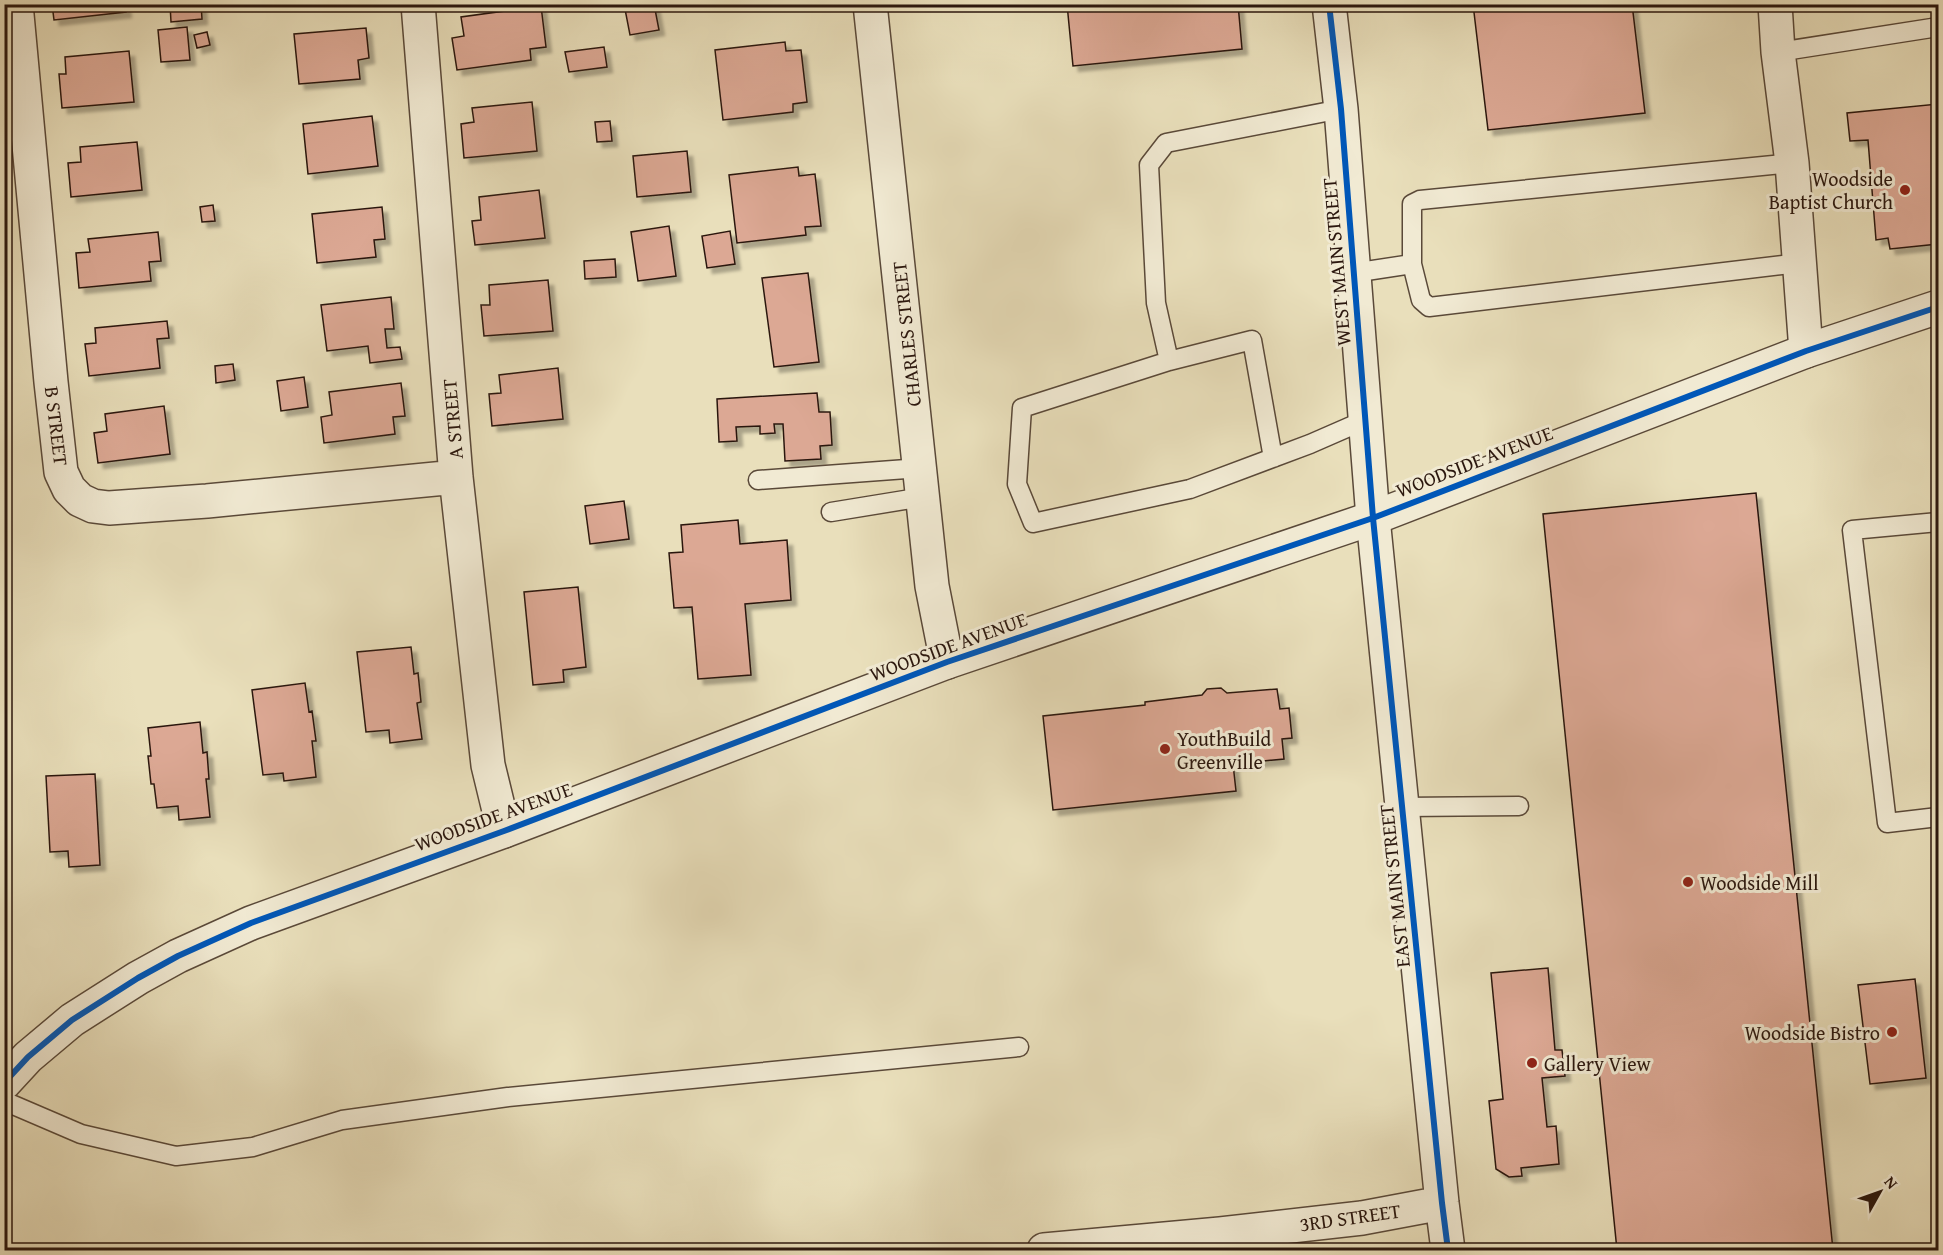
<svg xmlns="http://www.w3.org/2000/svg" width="1943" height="1255" viewBox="0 0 1943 1255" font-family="'Gentium Book Plus',serif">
  <defs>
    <filter id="shadow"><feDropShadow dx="5.5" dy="5.5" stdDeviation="1.5" flood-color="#0004"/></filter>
  </defs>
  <rect width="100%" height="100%" fill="#e9dfbb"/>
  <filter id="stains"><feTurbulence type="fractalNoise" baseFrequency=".00333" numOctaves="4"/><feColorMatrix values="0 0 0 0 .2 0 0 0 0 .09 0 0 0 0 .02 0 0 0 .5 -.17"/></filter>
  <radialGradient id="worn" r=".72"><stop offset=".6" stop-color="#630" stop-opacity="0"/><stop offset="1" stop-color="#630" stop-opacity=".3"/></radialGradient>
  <!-- building -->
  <path fill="#dca894" stroke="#2b170e" stroke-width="1.5" filter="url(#shadow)" d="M 52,4 L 125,4 L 126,12 L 54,20 Z
    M 170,4 L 201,4 L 202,19 L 171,22 Z
    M 624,4 L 654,4 L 659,30 L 630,35 Z
    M 1067,4 L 1238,4 L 1242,49 L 1073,66 Z
    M 1473,4 L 1632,4 L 1645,113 L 1488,130 Z
    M 541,6 L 546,47 L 530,49 L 531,60 L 457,70 L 452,38 L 464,36 L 461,17 Z
    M 187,27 L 190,60 L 161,62 L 158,30 Z
    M 366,28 L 369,58 L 358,60 L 360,79 L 299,84 L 294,34 Z
    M 207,32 L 210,45 L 197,48 L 194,35 Z
    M 785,42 L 786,51 L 801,50 L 807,102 L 793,104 L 793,112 L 723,120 L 715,50 Z
    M 604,47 L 607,67 L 569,72 L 565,52 Z
    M 129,51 L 134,102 L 62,108 L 59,74 L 66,74 L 65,57 Z
    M 532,102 L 537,151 L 464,158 L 461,124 L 474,122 L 472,108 Z
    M 1938,104 L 1938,244 L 1890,249 L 1888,238 L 1876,240 L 1868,140 L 1850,141 L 1847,113 Z
    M 372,116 L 378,166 L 308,174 L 303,124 Z
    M 610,121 L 612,141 L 597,142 L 595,122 Z
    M 137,142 L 142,190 L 71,197 L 68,163 L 81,162 L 80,147 Z
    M 687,151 L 691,192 L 637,197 L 633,156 Z
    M 798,167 L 799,176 L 815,174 L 821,226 L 805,227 L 806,235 L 737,243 L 729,175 Z
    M 539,190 L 545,238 L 475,245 L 472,221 L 481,220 L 479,197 Z
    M 213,205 L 215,221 L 202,222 L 200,207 Z
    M 382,207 L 385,239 L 374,240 L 376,257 L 317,263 L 312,214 Z
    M 669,226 L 676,276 L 638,281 L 631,232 Z
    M 730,231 L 735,264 L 707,268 L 702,236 Z
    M 158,232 L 161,261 L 149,262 L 151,281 L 79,288 L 76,253 L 90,252 L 88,239 Z
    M 615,259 L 616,277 L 585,279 L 584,261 Z
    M 808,273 L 819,362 L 774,367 L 762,278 Z
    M 548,280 L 553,331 L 484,336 L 481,305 L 490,305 L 489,285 Z
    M 391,297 L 394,329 L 385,329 L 387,348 L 400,347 L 402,359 L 370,363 L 368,346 L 327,351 L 321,305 Z
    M 167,321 L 169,338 L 157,339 L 160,368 L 89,376 L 85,344 L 96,343 L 95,328 Z
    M 233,364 L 235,380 L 216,383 L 215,366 Z
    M 558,368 L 563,419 L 492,426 L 489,394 L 501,393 L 499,375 Z
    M 304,377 L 308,407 L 281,411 L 277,381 Z
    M 401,383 L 405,416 L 393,417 L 395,434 L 324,443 L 321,417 L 332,415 L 329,392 Z
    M 817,393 L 819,412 L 830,412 L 832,445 L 820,446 L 821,459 L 785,461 L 783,424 L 774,424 L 775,433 L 760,434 L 760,426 L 736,427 L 737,441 L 719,442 L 717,399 Z
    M 164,406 L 170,454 L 98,463 L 94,433 L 107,431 L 105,414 Z
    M 1756,493 L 1833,1250 L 1617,1250 L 1543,514 Z
    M 624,501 L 629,539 L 590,544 L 585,506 Z
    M 738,520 L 740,544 L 787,540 L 791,600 L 745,604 L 751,675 L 698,679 L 692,607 L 674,608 L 669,553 L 683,552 L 681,525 Z
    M 578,587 L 586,667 L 563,670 L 564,682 L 533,685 L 524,592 Z
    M 411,647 L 414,674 L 418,673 L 421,702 L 417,703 L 422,739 L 390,743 L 389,730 L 366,732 L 357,652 Z
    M 305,683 L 309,712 L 312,711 L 316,741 L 312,741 L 316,777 L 284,781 L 283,773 L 263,775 L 252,690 Z
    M 1221,688 L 1227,693 L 1277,689 L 1280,709 L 1289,708 L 1292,738 L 1282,739 L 1284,759 L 1233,764 L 1236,791 L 1053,810 L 1043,716 L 1145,705 L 1145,702 L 1202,695 L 1207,689 Z
    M 200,722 L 203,753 L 207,752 L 209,779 L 206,779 L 210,817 L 179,820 L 178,806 L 157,808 L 154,784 L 151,784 L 148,756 L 151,756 L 148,728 Z
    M 95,774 L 100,865 L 69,867 L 68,851 L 50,852 L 46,776 Z
    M 1548,968 L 1555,1050 L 1562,1050 L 1565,1076 L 1542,1078 L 1547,1127 L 1556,1126 L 1559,1164 L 1521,1168 L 1522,1176 L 1509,1177 L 1496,1169 L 1489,1101 L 1503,1099 L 1491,973 Z
    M 1915,979 L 1926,1078 L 1870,1084 L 1858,985 Z"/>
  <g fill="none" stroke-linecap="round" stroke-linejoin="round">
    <!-- service casing -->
    <g stroke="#5a4939" stroke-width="21">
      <path id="service" d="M 1778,52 L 1938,27
        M 1792,163 L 1420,200 L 1412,204 L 1412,264 L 1421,300 L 1429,307 L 1799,263
        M 1353,273 L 1412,264
        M 1169,361 L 1156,303 L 1149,165 L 1166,143 L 1341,109
        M 1273,458 L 1252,340 L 1169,361 L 1022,408 L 1017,484 L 1033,523 L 1190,489 L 1310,444 L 1365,420
        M 758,480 L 920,468
        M 831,512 L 923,497
        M 1938,522 L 1852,530 L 1887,823 L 1938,817
        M 1402,807 L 1519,806
        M 4,1101 L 81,1134 L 176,1156 L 253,1147 L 342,1120 L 508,1097 L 1019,1047"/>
    </g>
    <!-- minor casing -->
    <g stroke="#5a4939" stroke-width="36">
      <path id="minor" d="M 16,4 L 51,382 L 61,472 L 69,489 L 80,500 L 93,506 L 109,508 L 207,501 L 456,477
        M 418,4 L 456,477 L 488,765 L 504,831
        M 870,4 L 932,586 L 947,662
        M 1329,4 L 1341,109 L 1373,518 L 1442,1203 L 1448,1250
        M 1775,4 L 1778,52 L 1792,163 L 1806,351
        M 1044,1250 L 1220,1234 L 1362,1218 L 1442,1203"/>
    </g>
    <!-- tertiary casing -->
    <g stroke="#5a4939" stroke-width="36">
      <path id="tertiary" d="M 4,1083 L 28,1057 L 72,1020 L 138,978 L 178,956 L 251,923 L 504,831 L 947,662 L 1373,518 L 1806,351 L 1938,307"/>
    </g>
    <!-- service -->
    <use href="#service" stroke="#f1ead3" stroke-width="18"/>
    <!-- minor -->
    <use href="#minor" stroke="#f1ead3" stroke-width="33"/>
    <!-- tertiary -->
    <use href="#tertiary" stroke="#f1ead3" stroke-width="33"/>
    <!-- cycleway casing -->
    <g stroke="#f1ead3" stroke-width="10">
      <path id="cycleway" d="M 1329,4 L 1341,109 L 1373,518 L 1442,1203 L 1448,1250
        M 4,1083 L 28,1057 L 72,1020 L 138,978 L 178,956 L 251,923 L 504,831 L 947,662 L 1373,518 L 1806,351 L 1938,307"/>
    </g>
    <!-- cycleway -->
    <use href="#cycleway" stroke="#0057b8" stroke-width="6"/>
  </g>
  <!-- markers -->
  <g fill="#8f2418" stroke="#f1ead3" stroke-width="2">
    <circle cx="1905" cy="190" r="6"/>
    <circle cx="1165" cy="749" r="6"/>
    <circle cx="1688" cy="882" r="6"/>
    <circle cx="1892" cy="1032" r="6"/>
    <circle cx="1532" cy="1063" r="6"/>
  </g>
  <g text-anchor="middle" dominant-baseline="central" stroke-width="6" stroke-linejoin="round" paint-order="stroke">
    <!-- poi labels -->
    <g font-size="20" fill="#2b170e" stroke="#f1ead3" text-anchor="start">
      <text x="1893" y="178" text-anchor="end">Woodside<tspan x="1893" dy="23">Baptist Church</tspan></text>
      <text x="1177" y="738">YouthBuild<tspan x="1177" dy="23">Greenville</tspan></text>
      <text x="1700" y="882">Woodside Mill</text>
      <text x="1880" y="1032" text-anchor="end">Woodside Bistro</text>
      <text x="1544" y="1063">Gallery View</text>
    </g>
    <!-- street labels -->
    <g font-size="20" fill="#2b170e" stroke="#f1ead3">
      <text transform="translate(1336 262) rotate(-95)">WEST MAIN STREET</text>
      <text transform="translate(906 334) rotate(-96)">CHARLES STREET</text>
      <text transform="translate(452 419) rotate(-95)">A STREET</text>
      <text transform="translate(57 426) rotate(83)">B STREET</text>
      <text transform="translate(1474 461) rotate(-21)">WOODSIDE AVENUE</text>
      <text transform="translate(948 646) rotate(-20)">WOODSIDE AVENUE</text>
      <text transform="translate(493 816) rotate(-20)">WOODSIDE AVENUE</text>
      <text transform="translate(1394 886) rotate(-96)">EAST MAIN STREET</text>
      <text transform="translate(1350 1217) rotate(-8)">3RD STREET</text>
    </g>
  </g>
  <!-- margin -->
  <rect width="1943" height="1255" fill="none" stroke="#e9dfbb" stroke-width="24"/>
  <rect x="6" y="6" width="1931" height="1243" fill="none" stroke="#2b170e" stroke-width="3"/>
  <rect x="12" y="12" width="1919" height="1231" fill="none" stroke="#2b170e" stroke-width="1.5"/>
  <!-- north arrow -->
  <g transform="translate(1880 1192) rotate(50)" stroke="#f1ead3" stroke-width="4.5" paint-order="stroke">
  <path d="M0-4.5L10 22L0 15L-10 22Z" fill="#2b170e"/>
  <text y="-9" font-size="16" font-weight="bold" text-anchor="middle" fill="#2b170e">N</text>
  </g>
  <rect width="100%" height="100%" filter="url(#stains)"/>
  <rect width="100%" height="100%" fill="url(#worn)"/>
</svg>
